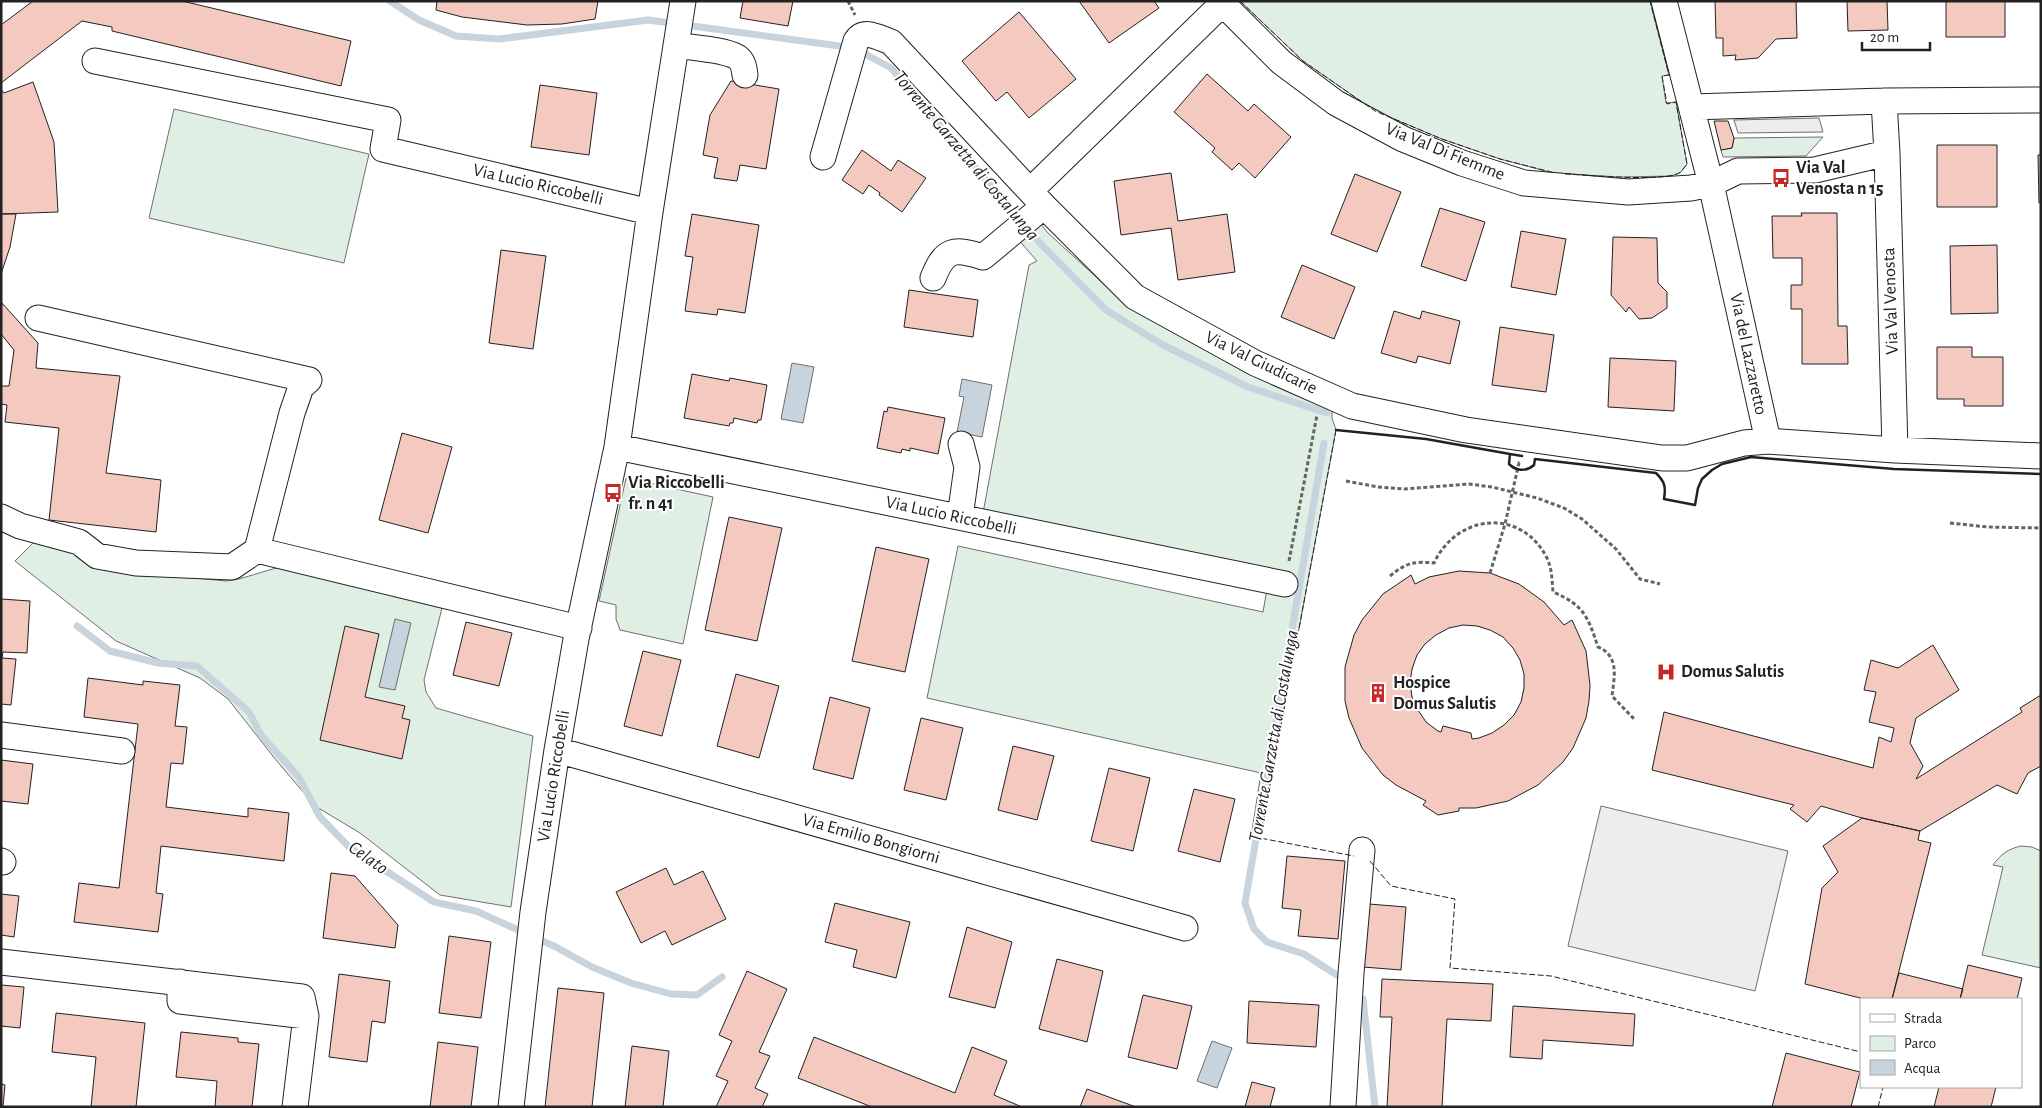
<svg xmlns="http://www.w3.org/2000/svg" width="2042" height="1108" viewBox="0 0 2042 1108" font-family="'Alegreya Sans',sans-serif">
  <rect width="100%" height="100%" fill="#fff"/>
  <!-- green -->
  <path fill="#e0efe3" stroke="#6f6f6f" d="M 1240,1 L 1650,1 L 1669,75 L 1662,76 L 1666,103 L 1676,102 L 1687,164 L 1680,173 L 1671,176 L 1620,177 L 1553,173 L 1500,159 L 1442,139 L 1375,111 L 1303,61 Z
    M 174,109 L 369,154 L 344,263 L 149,218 Z
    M 1823,137 L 1806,156 L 1723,157 L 1721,150 L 1732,148 L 1734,138 Z
    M 1038,221 L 1048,233 L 1129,307 L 1191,342 L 1332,407 L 1332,418 L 1336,430 L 1260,838 L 1251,837 L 1261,773 L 927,698 L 958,546 L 1263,612 L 1267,589 L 983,513 L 1029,265 L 1037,261 L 1017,238 Z
    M 626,478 L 713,497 L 683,644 L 620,630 L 616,619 L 616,605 L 599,601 Z
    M 35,541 L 64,543 L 102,569 L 226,581 C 245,579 262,571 281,567 L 442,608 L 424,680 L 426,692 L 436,708 L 533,736 L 511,907 L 440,895 L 360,833 L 315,806 L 276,760 L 228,699 L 200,678 L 116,641 L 15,561 Z
    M 2021,846 L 2032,847 L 2041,851 L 2041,968 L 1982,955 L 2003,867 L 1993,865 C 2001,854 2008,849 2021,846 Z"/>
  <!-- parking -->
  <path fill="#ededed" stroke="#6f6f6f" d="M 1819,118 L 1823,132 L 1738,133 L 1734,120 Z
    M 1601,806 L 1788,851 L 1755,991 L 1568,946 Z"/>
  <!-- water -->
  <path fill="#c7d3dd" stroke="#6f6f6f" d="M 792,363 L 814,367 L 803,423 L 781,419 Z
    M 962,379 L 992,385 L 982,437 L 957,432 L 964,397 L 959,396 Z
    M 395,619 L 411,623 L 395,690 L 379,687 Z
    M 1212,1041 L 1232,1048 L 1217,1088 L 1197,1081 Z"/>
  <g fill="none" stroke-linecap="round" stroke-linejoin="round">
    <!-- stream -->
    <path stroke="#c7d3dd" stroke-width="7" d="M 390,1 L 419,20 L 456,36 L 499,39 L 648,20 L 847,47 L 867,55 L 891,68 L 1038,241 L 1106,310 L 1163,345 L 1248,387 L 1327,413
      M 1324,443 L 1245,903 L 1254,929 L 1267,942 L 1304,954 L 1340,977
      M 77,626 L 110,651 L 158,663 L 197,666 L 249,712 L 261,735 L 298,776 L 320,817 L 349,847 L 434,902 L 476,911 L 556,947 L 592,967 L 631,983 L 671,994 L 697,995 L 722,977
      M 1363,999 L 1375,1107"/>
  </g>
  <!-- building -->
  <path fill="#f3c9c0" stroke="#222" fill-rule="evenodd" d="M 33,1 L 182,1 L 351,41 L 341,86 L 112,31 L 112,27 L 82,21 L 1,83 L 1,25 Z
    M 437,1 L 598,1 L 595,19 L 562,24 L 527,25 L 462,17 L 436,10 Z
    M 743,1 L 793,1 L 788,26 L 740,18 Z
    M 1079,1 L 1154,1 L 1159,8 L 1109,43 Z
    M 1715,1 L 1796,1 L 1797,38 L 1776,39 L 1758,58 L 1735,60 L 1736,55 L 1723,56 L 1723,38 L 1716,38 Z
    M 1847,1 L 1887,1 L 1888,30 L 1848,31 Z
    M 1946,1 L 2005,1 L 2005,37 L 1946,37 Z
    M 1019,12 L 1076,79 L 1029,118 L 1007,92 L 996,101 L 962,61 Z
    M 1207,74 L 1248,111 L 1254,104 L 1291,137 L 1255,178 L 1239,163 L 1232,170 L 1212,152 L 1215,148 L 1174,112 Z
    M 731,81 L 779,89 L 766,169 L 740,165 L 737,181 L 714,178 L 718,158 L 703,155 L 710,115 Z
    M 33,82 L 54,142 L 58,212 L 1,214 L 1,89 L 4,93 Z
    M 540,85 L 597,93 L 589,155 L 531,147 Z
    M 1714,121 L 1728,121 L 1734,138 L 1732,148 L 1721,150 Z
    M 1937,145 L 1997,145 L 1997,207 L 1937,207 Z
    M 862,150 L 891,171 L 898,160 L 926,178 L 902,212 L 879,195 L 880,193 L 869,185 L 863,194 L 842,180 Z
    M 2038,155 L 2041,155 L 2041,203 L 2039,203 Z
    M 1171,173 L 1178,221 L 1227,214 L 1235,272 L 1178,280 L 1171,228 L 1121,235 L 1114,181 Z
    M 1355,174 L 1401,192 L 1377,252 L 1331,234 Z
    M 1440,208 L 1485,222 L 1466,281 L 1421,266 Z
    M 1801,213 L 1837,213 L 1838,326 L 1847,326 L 1848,364 L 1802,364 L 1802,309 L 1791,309 L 1791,285 L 1802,285 L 1802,258 L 1773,258 L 1772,216 L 1802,216 Z
    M 1,214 L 16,214 L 10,247 L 1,274 Z
    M 692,214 L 759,225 L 745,313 L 718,309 L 717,315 L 685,311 L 693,257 L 685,256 Z
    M 1521,231 L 1566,239 L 1556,295 L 1511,287 Z
    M 1613,237 L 1657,238 L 1658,283 L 1667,292 L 1667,308 L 1652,318 L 1639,319 L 1629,307 L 1626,312 L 1611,295 Z
    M 1997,245 L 1998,313 L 1951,314 L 1950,246 Z
    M 501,250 L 546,256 L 533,349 L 489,343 Z
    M 1302,265 L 1355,287 L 1334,339 L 1281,317 Z
    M 909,290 L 978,300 L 973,337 L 904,327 Z
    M 1,302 L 38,343 L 36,368 L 120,376 L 106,473 L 161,480 L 156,532 L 49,520 L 59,428 L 5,422 L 7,405 L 1,404 L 1,386 L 9,386 L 14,350 L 1,334 Z
    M 1394,311 L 1420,319 L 1422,311 L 1460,321 L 1450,364 L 1418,356 L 1416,363 L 1381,353 Z
    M 1500,327 L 1554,335 L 1546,392 L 1492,385 Z
    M 1937,347 L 1972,347 L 1972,357 L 2003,357 L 2003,406 L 1964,406 L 1964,399 L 1937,399 Z
    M 1610,358 L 1676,361 L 1674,411 L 1608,407 Z
    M 692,374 L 729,381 L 730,378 L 767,385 L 761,420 L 758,420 L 757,423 L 734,418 L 733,423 L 730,423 L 729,426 L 684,418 Z
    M 888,407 L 945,418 L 938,454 L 910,448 L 910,451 L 902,449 L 901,453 L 877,448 L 884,411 L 887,412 Z
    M 402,433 L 452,447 L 428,533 L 379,520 Z
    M 729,517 L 782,528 L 757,641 L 705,630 Z
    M 876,547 L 929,559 L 905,672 L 852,661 Z
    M 1459,571 L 1490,573 L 1519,584 L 1544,602 L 1564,625 L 1572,620 L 1586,651 L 1590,685 L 1589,701 L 1586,718 L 1573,748 L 1563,762 L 1538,785 L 1508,801 L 1476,808 L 1459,808 L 1459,811 L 1438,815 L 1423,805 L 1426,801 L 1396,785 L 1383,775 L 1362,748 L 1349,718 L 1345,701 L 1345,667 L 1354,635 L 1362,620 L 1383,594 L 1411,575 L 1415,584 L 1429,577 ZM 1463,625 L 1477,626 L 1490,630 L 1503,637 L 1513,648 L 1520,660 L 1524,674 L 1524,688 L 1521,702 L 1514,715 L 1504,725 L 1492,733 L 1479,738 L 1472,739 L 1471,733 L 1443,726 L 1441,732 L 1438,731 L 1426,722 L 1418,710 L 1412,697 L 1410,683 L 1412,669 L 1417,655 L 1425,644 L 1436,635 L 1449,628 Z
    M 1,599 L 30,601 L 27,653 L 3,652 L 2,658 L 16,659 L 11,705 L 1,704 Z
    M 466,622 L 512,633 L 499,686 L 453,675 Z
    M 345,626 L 379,634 L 365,697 L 405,706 L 402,718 L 410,720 L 402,759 L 320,740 Z
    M 1933,645 L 1959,690 L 1916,718 L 1910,743 L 1923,766 L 1916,779 L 2022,712 L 2020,708 L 2041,695 L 2041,766 L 2028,773 L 2017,794 L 1997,785 L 1920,831 L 1862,818 L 1821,806 L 1807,822 L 1790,809 L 1794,805 L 1652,770 L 1664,712 L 1873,768 L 1879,737 L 1891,742 L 1894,728 L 1869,722 L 1876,692 L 1864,690 L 1871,660 L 1898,668 Z
    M 643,651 L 681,660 L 662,736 L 624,726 Z
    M 736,674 L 779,686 L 759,758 L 717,746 Z
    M 88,678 L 143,685 L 143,681 L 180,685 L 175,726 L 187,727 L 183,764 L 171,763 L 166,807 L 248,817 L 248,808 L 289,813 L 284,861 L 161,846 L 156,893 L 163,894 L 158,932 L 74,922 L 79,883 L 119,888 L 138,724 L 84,717 Z
    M 830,697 L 870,708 L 853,779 L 813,769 Z
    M 921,718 L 963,728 L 946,800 L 904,790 Z
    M 1013,746 L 1054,756 L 1037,820 L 998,810 Z
    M 1,760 L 33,764 L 28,804 L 1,801 Z
    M 1109,768 L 1150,778 L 1133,851 L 1091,841 Z
    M 1194,789 L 1235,799 L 1220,862 L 1178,851 Z
    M 1862,818 L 1920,831 L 1918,840 L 1931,843 L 1892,999 L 1864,999 L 1805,984 L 1822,888 L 1838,872 L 1823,846 Z
    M 1287,856 L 1345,861 L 1338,939 L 1298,936 L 1301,910 L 1282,908 Z
    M 666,868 L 674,885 L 703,871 L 726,919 L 672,945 L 665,931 L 641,943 L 616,892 Z
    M 331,873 L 355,876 L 398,925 L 395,948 L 323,938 Z
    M 1,894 L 19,896 L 14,937 L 1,935 Z
    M 835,903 L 910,922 L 896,978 L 853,967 L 857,950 L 825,942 Z
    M 1369,904 L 1406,907 L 1401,970 L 1363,967 Z
    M 967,927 L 1012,942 L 995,1008 L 949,997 Z
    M 449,936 L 491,942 L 481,1018 L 439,1013 Z
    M 1057,959 L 1103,971 L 1087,1042 L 1039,1029 Z
    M 1968,965 L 2022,978 L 2017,999 L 1960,999 Z
    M 747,971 L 787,989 L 759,1052 L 770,1056 L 755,1088 L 768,1094 L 762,1107 L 716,1107 L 728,1081 L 716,1076 L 732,1041 L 719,1035 Z
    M 1899,973 L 1963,989 L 1960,999 L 1892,999 Z
    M 339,974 L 390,981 L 385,1023 L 372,1021 L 367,1062 L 329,1057 Z
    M 1382,979 L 1493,984 L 1491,1021 L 1447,1019 L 1442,1107 L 1387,1107 L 1392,1017 L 1380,1017 Z
    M 1,985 L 24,987 L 20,1028 L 1,1026 Z
    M 558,988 L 604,993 L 592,1107 L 545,1107 Z
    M 1143,995 L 1192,1006 L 1177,1069 L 1128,1057 Z
    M 1249,1001 L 1319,1005 L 1316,1047 L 1247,1043 Z
    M 1513,1006 L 1635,1014 L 1633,1046 L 1543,1040 L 1542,1059 L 1510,1057 Z
    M 56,1013 L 145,1023 L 136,1107 L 91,1107 L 96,1057 L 52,1052 Z
    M 181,1032 L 238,1038 L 238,1042 L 259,1044 L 252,1107 L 215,1107 L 217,1081 L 176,1077 Z
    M 814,1037 L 955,1093 L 972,1047 L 1007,1061 L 994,1095 L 1022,1107 L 872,1107 L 798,1078 Z
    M 438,1042 L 478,1047 L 471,1107 L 430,1107 Z
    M 632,1046 L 669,1051 L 663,1107 L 625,1107 Z
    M 1786,1053 L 1860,1072 L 1851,1107 L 1772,1107 Z
    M 1252,1082 L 1275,1088 L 1270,1107 L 1245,1107 Z
    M 1,1084 L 5,1085 L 3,1107 L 1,1107 Z
    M 1939,1087 L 1996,1087 L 1991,1107 L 1934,1107 Z
    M 1087,1089 L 1136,1107 L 1080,1107 Z"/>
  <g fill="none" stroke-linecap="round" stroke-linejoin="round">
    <!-- minor casing -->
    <g stroke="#222" stroke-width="27">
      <path id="minor" d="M 1220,1 L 1281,62 L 1336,103 L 1403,139 L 1462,163 L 1524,183 L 1628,192 L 1691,188 L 1711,184 L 1738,171 L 1815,170 L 1887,153
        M 1664,1 L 1711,184 L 1768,441
        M 676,45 C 692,48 723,49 737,57 C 743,61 744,67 745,75
        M 95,61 L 388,120 L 383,149 L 650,212
        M 1884,101 L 1887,153 L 1895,450
        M 1692,107 L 1884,101 L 2041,100
        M 823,157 L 856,41 C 864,28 879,38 891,42 L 1044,206 L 1135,297 L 1255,363 L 1352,406 L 1466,430 L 1662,458 L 1687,458 L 1744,443 L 1768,441 L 1895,450 L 2041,456
        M 1030,191 L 1222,4
        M 933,278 C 945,248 954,248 983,257 L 1044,206
        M 38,318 L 309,380 L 301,387 L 292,413 L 257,550 L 579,628
        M 617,447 L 1285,584
        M 1,517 L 20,526 L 79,542 L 97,556 L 136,563 L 232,567 L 257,550
        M 960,517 L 967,467 L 961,444
        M 1,735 L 122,751
        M 557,750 L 1185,928
        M 1,861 L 3,862
        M 1,962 L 302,997 L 306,1016 L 295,1107
        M 180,982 L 180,1001 L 306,1016
        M 511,1107 L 533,912 L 557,750 L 576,639 L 617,447 L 650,212 L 683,1
        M 1343,1107 L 1351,973 L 1362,850"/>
    </g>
    <!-- path -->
    <path stroke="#646464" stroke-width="3" stroke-dasharray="4 2.5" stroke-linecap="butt" d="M 848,1 L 855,15
      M 1346,481 L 1378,487 L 1404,489 L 1469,484 L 1492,487 L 1537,498 L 1564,508 L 1582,519 L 1616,549 L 1640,579 L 1660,584
      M 1950,523 L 1988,527 L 2041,528
      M 1289,561 L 1317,415
      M 1490,573 L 1505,524 L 1519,463 L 1521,463
      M 1390,576 C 1406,563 1413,561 1434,563 C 1457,514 1521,507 1547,558 C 1552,569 1552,580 1553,592 C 1584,605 1588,617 1598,647 C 1620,656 1614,678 1612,696 L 1635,720"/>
    <!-- minor -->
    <use href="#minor" stroke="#fff" stroke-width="25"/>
    <!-- fence -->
    <path stroke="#222" stroke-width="1" stroke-dasharray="6 2.5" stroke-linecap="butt" d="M 1240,1 L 1303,61 L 1375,111 L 1442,139 L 1500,159 L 1555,173
      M 1565,174 C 1586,175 1663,182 1679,173 C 1682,171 1685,167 1687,164 L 1676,102 L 1667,104 L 1662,76 L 1669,75 L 1650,1
      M 1336,430 L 1260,838 L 1354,856
      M 1370,861 L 1391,886 L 1455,899 L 1450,968 L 1551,976 L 1861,1052
      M 1878,1107 L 1883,1087"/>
    <!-- wall -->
    <path stroke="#222" stroke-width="2.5" d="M 1336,430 L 1426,439 L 1510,454 L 1509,464 C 1516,471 1526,472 1534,465 L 1535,459 L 1656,473 C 1665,482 1666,487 1664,499 L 1695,505 L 1698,488 L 1702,479 L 1712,470 L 1722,464 L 1751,457 L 1894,469 L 2041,474
      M 1510,454 L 1522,456"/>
  </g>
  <!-- icons -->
  <defs>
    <g id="bus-bare" transform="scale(1.5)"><path d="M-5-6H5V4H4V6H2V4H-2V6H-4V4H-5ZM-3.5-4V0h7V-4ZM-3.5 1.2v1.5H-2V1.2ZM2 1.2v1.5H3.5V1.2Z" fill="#c62828" stroke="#fff" stroke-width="2.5" paint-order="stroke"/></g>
    <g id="hospital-bare" transform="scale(1.5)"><path d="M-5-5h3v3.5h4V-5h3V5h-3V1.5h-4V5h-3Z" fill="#c62828" stroke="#fff" stroke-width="2.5" paint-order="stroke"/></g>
    <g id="building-bare" transform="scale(1.5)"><path d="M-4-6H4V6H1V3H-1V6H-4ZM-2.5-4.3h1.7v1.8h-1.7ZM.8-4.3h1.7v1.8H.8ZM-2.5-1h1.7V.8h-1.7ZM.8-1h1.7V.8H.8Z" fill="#c62828" stroke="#fff" stroke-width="2.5" paint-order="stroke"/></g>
  </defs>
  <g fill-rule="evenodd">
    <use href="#bus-bare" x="1781" y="178"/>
    <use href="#bus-bare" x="613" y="493"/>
    <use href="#hospital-bare" x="1666" y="672"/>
    <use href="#building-bare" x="1378" y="693"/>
  </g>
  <g text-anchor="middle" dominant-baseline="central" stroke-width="4" stroke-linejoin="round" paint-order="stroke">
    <!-- street labels -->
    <g font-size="18" fill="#222" stroke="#fff">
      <text transform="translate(1445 152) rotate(22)">Via Val Di Fiemme</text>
      <text transform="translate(538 185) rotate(13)">Via Lucio Riccobelli</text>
      <text transform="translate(1891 301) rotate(-92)">Via Val Venosta</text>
      <text transform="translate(1748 354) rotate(78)">Via del Lazzaretto</text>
      <text transform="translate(1261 363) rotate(26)">Via Val Giudicarie</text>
      <text transform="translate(951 516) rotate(12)">Via Lucio Riccobelli</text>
      <text transform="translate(554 776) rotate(-81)">Via Lucio Riccobelli</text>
      <text transform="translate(871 839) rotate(16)">Via Emilio Bongiorni</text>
    </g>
    <!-- poi labels -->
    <g font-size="18" font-weight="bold" fill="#222" stroke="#fff" text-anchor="start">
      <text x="1796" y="168">Via Val<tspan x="1796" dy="21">Venosta n 15</tspan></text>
      <text x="628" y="483">Via Riccobelli<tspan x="628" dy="21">fr. n 41</tspan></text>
      <text x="1681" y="672">Domus Salutis</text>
      <text x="1393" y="683">Hospice<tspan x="1393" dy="21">Domus Salutis</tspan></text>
    </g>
    <!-- water labels -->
    <g font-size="19" font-style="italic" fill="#222" stroke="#fff">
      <text transform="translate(966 156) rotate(50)">Torrente Garzetta di Costalunga</text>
      <text transform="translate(1274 736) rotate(-80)">Torrente Garzetta di Costalunga</text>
      <text transform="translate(368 858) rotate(35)">Celato</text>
    </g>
  </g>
  <!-- border -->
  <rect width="2042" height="1108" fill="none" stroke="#222222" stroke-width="5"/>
  <!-- legend -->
  <rect x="1860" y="998" width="162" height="90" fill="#ffffff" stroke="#a7a7a7"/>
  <rect x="1870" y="1014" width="25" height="8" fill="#ffffff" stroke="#a7a7a7"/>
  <text x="1904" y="1023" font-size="15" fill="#222222">Strada</text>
  <rect x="1870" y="1036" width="25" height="15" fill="#e0efe3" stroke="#a7a7a7"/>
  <text x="1904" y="1048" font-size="15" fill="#222222">Parco</text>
  <rect x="1870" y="1060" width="25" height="15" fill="#c7d3dd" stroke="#a7a7a7"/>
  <text x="1904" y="1073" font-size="15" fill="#222222">Acqua</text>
  <!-- scale -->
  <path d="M1862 42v8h68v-8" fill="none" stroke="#222222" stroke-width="2.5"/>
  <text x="1870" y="42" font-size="15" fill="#222222" stroke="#ffffff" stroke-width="4" paint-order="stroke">20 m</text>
</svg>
